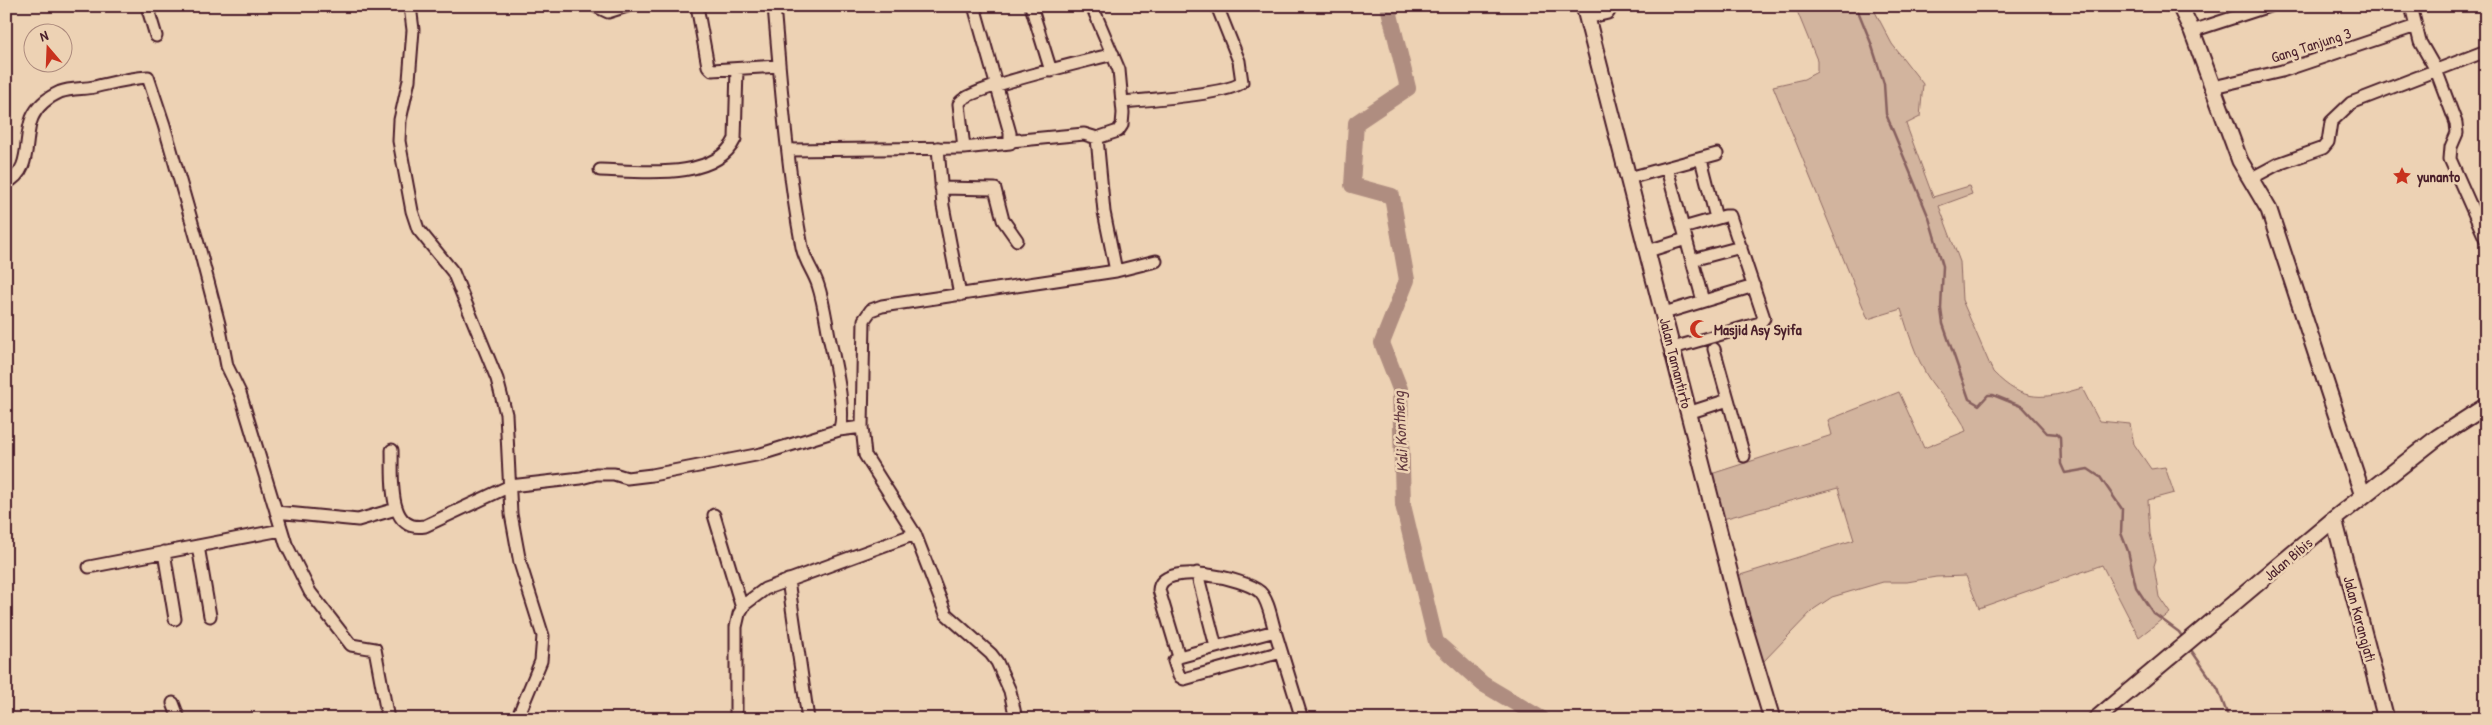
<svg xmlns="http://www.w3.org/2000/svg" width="2492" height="725" viewBox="0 0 2492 725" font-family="'Patrick Hand',sans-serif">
  <rect width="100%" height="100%" fill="#edd2b4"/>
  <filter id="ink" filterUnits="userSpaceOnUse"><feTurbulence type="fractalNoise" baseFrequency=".02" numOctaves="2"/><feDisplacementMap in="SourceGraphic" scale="10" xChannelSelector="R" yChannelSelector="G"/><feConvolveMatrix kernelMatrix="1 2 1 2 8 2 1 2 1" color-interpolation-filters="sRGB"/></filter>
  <g filter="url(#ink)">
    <!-- green -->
    <path fill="#d2b49e" stroke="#8e6a64" d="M 1795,6 L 1872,6 L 1892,44 L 1923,84 L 1920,117 L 1906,124 L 1933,197 L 1969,186 L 1972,194 L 1939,206 L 1960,262 L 1962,300 L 1993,372 C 2024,404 2044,399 2082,388 L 2099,421 L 2130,424 L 2134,444 L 2151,469 L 2165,467 L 2174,493 L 2148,500 L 2150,534 L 2156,559 L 2154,566 L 2159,597 L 2170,613 L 2139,637 L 2102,565 L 1979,608 L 1966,576 L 1936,577 L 1907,582 L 1883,582 L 1832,597 L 1814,609 L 1762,663 L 1737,576 L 1854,540 L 1838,488 L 1719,520 L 1708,475 L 1832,435 L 1828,420 L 1899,392 L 1924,448 L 1966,431 C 1960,411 1937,394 1926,374 C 1915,354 1908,332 1901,309 L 1868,319 L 1773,86 L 1804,79 L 1817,72 L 1817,60 Z"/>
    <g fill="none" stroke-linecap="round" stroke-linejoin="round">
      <!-- stream -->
      <path stroke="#87615e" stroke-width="2.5" d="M 1856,6 L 1871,43 L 1884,84 L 1886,114 L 1929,218 L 1943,266 L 1941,309 L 1943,324 L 1969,399 L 1979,405 L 1988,395 L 1993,395 L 2023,407 L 2047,433 L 2057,434 L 2060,437 L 2061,464 L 2065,473 L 2088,469 L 2100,477 L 2122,509 L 2121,533 L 2128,551 L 2136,587 L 2153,613 L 2179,632 L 2183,638
        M 2189,647 L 2218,689 L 2229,719"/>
      <!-- river -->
      <path stroke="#af8d80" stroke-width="16" d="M 1388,6 L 1408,88 L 1356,123 L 1352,185 L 1392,196 L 1407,280 L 1382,343 L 1400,389 L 1403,505 L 1436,642 L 1483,684 L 1542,719"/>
      <!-- street casing -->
      <g stroke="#4a1f2b" stroke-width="15">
        <path id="street" d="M 147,6 L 156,36
          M 410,6 L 413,30 L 409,80 L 400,120 L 399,141 L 412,211 L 418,229 L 453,272 L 497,379 L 506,414 L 511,514 L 520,563 L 543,636 L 541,661 L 517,719
          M 595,6 L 608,12 L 627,6
          M 697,6 L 708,66 L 712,70 L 779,66
          M 774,6 C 781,86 787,168 802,247 C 805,262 814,272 818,285 C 824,303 826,322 830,341 C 834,358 847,416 839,430
          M 1031,6 L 1051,71
          M 1092,6 L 1119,70 L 1123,113 L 1122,125 L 1118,131 L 1097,138
          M 2411,6 L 2420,42 L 2436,70 L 2456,123 L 2457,133 L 2451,147 L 2450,159 L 2486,240
          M 1587,18 L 1608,13 L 1612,6
          M 2192,31 L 2269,6
          M 2213,87 L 2282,71 L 2416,26
          M 1122,102 C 1144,100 1231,94 1242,82 L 1239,61 L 1217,6
          M 1011,141 L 1084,134 L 1097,138 L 1104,212 L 1116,271
          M 938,148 L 943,206 L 960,295
          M 964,148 L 959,104 C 963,89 1092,60 1113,54
          M 788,150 L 964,148 L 1010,143 L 1010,133 L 974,6
          M 1701,159 L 1716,218
          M 1667,169 L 1703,301
          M 600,170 C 639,171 715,182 735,139 L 737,69
          M 1629,178 L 1717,154
          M 2250,179 L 2278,164 L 2323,148 L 2328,142 L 2331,122 L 2351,103 L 2486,51
          M 6,183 C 33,170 23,140 32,118 C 37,106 49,97 60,92 C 70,88 84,89 94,87 C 112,83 129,78 148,77 L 164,125 L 199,247 L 219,324 L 227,366 L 240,393 L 286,544 L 310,592 L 351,645 L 375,649 L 388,719
          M 941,188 L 995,189 L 1003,220 L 1017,240
          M 1648,251 L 1686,239
          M 1692,260 L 1741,247
          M 1664,313 L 1754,286
          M 1673,348 L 1760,323 L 1764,318 L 1730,216 L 1725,216 L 1683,228
          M 1714,349 L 1744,456
          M 2482,408 L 2486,424
          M 1688,413 L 1728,400
          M 392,450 C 393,475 386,533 425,526 L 510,486 L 581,478 L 596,474 L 614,474 L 627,478 L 652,475 L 761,454 L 839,430 L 862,427
          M 276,512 L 358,520 L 396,509
          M 714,515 L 742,608
          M 198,546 L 210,616
          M 164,552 L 175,619
          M 89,567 L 281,530
          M 1197,573 L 1216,647
          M 788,580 L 808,719
          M 1281,652 L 1184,679 L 1179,676 L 1174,661 L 1179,657 L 1275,631 L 1302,719
          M 1179,657 L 1159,590 C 1161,560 1245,578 1260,592 C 1269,601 1271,619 1275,631
          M 173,703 L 179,719
          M 736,719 L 736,627 L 739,614 L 745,604 L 765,589 L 915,534
          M 1016,719 L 1010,691 L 997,662 L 991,654 L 946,614 L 915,534 L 865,455 L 862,427 L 864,320 L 871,310 L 882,306 L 1116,271 L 1156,261"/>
      </g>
      <!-- secondary casing -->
      <g stroke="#4a1f2b" stroke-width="19">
        <path id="secondary" d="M 1584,6 L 1740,613 L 1772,719
          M 2180,6 L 2192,31 L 2240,161 L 2269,210 L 2363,496
          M 2334,519 L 2386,719
          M 2096,719 L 2334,519 L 2438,437 L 2486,406"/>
      </g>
      <!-- street -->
      <use href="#street" stroke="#edd2b4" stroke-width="11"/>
      <!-- secondary -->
      <use href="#secondary" stroke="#edd2b4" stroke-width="15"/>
    </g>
  </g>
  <!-- icons -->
  <defs>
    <g id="sight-bare" transform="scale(1.5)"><path d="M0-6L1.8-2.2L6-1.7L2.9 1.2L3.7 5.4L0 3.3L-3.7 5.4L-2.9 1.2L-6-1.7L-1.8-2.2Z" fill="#c8321e" stroke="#edd2b4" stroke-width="2.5" paint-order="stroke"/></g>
    <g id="mosque-bare" transform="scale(1.5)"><path d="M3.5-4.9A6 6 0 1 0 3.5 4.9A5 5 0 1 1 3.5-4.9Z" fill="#c8321e" stroke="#edd2b4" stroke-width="2.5" paint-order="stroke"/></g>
  </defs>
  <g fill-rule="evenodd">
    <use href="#sight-bare" x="2402" y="176"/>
    <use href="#mosque-bare" x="1699" y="329"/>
  </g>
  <g text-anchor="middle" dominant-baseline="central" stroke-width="5" stroke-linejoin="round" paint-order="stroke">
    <!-- street labels -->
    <g font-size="15" fill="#4a1f2b" stroke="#edd2b4">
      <text transform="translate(2311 45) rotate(-18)">Gang Tanjung 3</text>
      <text transform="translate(1676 363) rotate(76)">Jalan Tamantirto</text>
      <text transform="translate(2288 559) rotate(-40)">Jalan Bibis</text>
      <text transform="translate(2360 619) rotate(75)">Jalan Karangjati</text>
    </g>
    <!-- poi labels -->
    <g font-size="15" font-weight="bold" fill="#4a1f2b" stroke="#edd2b4" text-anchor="start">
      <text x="2417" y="176">yunanto</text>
      <text x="1714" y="329">Masjid Asy Syifa</text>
    </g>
    <!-- water labels -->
    <g font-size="16" font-style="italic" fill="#633a40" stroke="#edd2b4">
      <text transform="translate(1400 432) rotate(-93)">Kali Kontheng</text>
    </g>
  </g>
  <!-- margin -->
  <rect width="2492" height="725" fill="none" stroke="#edd2b4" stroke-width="25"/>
  <rect x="12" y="12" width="2467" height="700" fill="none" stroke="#4a1f2b" stroke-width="2" filter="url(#ink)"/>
  <!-- north arrow -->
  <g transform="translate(48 48) rotate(341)"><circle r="24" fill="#edd2b4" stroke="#ac8a7d"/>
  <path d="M0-4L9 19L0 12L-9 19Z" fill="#c8321e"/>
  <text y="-8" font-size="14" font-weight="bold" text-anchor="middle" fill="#4a1f2b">N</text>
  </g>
</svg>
